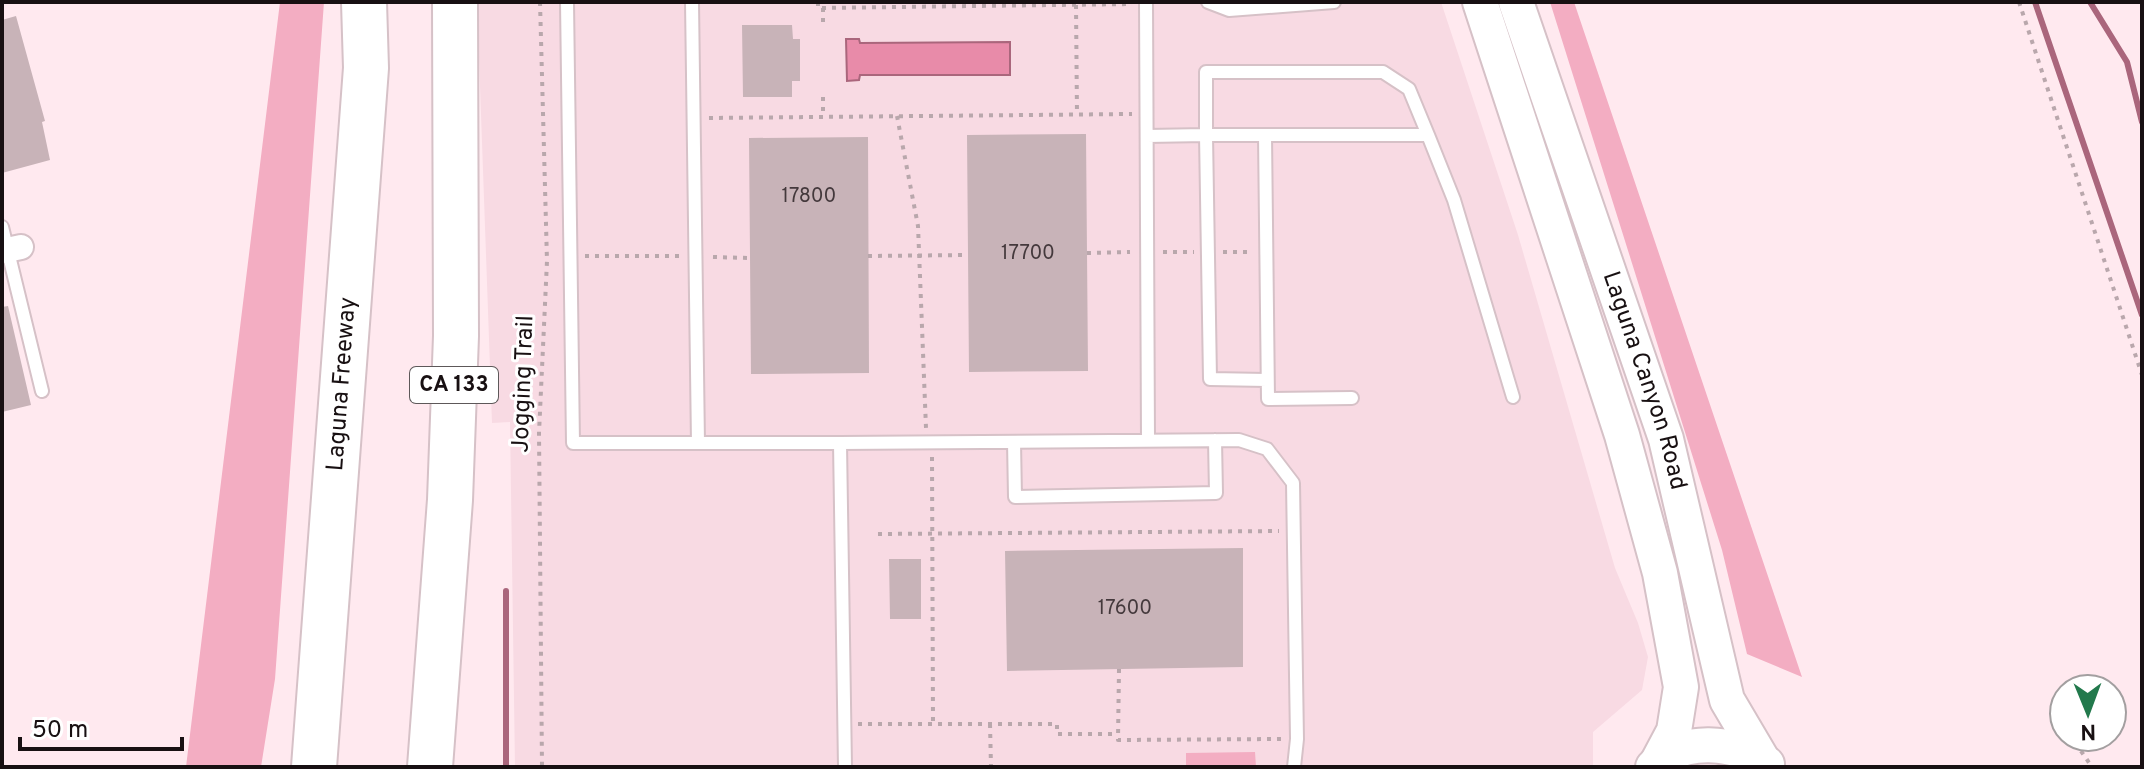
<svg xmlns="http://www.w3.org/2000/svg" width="2144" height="769" viewBox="0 0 2144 769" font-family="Overpass,sans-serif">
  <rect width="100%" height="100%" fill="#ffe9ef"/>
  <!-- built -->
  <path fill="#f8dae3" d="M 477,2 L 1441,2 L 1518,235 L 1615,568 L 1638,623 L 1648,657 L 1642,690 L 1593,732 L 1593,767 L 515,767 L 510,422 L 492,423 Z"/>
  <!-- green -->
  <path fill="#f3adc2" d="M 280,2 L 324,2 L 275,679 L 261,767 L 186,767 Z
    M 1550,2 L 1574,2 L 1802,677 L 1747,654 L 1722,550 Z
    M 1255,752 L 1256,767 L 1186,767 L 1186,753 Z"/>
  <!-- water -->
  <path fill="#e88ba9" stroke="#aa667c" stroke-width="2" d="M 846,39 L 859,39 L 860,43 L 1010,42 L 1010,75 L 860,75 L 859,80 L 847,81 Z"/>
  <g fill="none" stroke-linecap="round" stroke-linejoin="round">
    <!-- stream -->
    <path stroke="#aa667c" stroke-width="6" d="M 2035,2 L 2142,315
      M 2090,2 L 2127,62 L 2142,122
      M 506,767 L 506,591"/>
  </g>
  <!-- building -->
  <path fill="#c8b3b8" d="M 16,16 L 45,121 L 42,122 L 50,160 L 2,173 L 2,20 Z
    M 742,25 L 792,25 L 793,39 L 800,39 L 800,81 L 792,81 L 792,97 L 743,97 Z
    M 1086,134 L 1088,371 L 969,372 L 967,135 Z
    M 868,137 L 869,373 L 751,374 L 749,138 Z
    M 8,306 L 31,405 L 2,412 L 2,307 Z
    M 1243,548 L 1243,667 L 1007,671 L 1005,551 Z
    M 889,559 L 921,559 L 921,619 L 890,619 Z"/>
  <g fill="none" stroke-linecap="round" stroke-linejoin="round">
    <!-- lane casing -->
    <g stroke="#d6c1c7" stroke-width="16">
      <path id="lane" d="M 567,2 L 573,443 L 840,443
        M 692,2 L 698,443
        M 1146,2 L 1148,440
        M 1208,2 L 1229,10 L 1334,2
        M 1265,135 L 1206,135 L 1206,72 L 1383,72 L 1409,89 L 1428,135 L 1265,135 L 1268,399 L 1352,398
        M 1428,135 L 1454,200 L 1513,397
        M 1147,136 L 1206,135 L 1210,379 L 1267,380
        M 2,227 L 42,391
        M 1014,442 L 1015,497 L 1216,493 L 1215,440
        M 845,767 L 840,443 L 1239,440 L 1267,449 L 1293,483 L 1297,739 L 1294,767"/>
    </g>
    <!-- street casing -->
    <g stroke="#d6c1c7" stroke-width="28">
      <path id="street" d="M 2,251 L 21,247"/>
    </g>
    <!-- secondary casing -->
    <g stroke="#d6c1c7" stroke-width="38">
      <g id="secondary">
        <path d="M 1480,2 L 1622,435 L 1660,573 L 1681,687 L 1674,731 L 1657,763"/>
        <path id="s1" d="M 1516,2 L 1666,439 L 1727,700 L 1763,761"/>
        <path d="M 1653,767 C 1681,736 1736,741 1767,764"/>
      </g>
    </g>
    <!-- highway casing -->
    <g stroke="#d6c1c7" stroke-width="48">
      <g id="highway">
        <path id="s2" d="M 314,767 L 366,68 L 364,2"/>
        <path d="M 430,767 L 450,500 L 456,336 L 455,2"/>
      </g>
    </g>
    <!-- path -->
    <path stroke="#b9a7ac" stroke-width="4" stroke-dasharray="4 6" stroke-linecap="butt" d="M 540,2 L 547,261 L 539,433 L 542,767
      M 818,2 L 818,8 L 1132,4
      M 2019,2 L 2142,375
      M 1076,5 L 1077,115
      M 823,8 L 823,23
      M 823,97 L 823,117
      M 897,116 L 918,226 L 926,428
      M 709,118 L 1132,114
      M 1163,252 L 1194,252
      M 1223,252 L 1250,252
      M 1087,253 L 1130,252
      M 585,256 L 680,256
      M 868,256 L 968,255
      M 713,257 L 750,258
      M 932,457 L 933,724
      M 878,534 L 1279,531
      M 1119,669 L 1118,740 L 1281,739
      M 858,724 L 1057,724 L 1057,734 L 1118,734
      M 990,724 L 991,767
      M 2081,751 L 2092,767"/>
    <!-- lane -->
    <use href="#lane" stroke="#fff" stroke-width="12"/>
    <!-- street -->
    <use href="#street" stroke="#fff" stroke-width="24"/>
    <!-- secondary -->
    <use href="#secondary" stroke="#fff" stroke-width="34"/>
    <!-- highway -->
    <use href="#highway" stroke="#fff" stroke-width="44"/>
  </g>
  <g text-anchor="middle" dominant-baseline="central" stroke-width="6" stroke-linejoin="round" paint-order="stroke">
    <!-- number labels -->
    <g font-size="20" fill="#44393c">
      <text x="809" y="197">17800</text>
      <text x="1028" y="254">17700</text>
      <text x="1125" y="609">17600</text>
    </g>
    <!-- shield labels -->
    <rect fill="#fff" stroke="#5d5859" stroke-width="2" x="410" y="367" width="88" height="36" rx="6"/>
    <g font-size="22" font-weight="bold" fill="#181012">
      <text x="454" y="385">CA 133</text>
    </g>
    <!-- street labels -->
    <g font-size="24" fill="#181012" stroke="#fff">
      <text stroke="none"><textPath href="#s1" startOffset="400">Laguna Canyon Road</textPath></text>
      <text transform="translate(524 384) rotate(-88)">Jogging Trail</text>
      <text stroke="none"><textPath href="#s2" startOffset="384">Laguna Freeway</textPath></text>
    </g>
  </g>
  <!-- border -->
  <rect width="2144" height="769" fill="none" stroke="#181012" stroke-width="8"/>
  <!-- north arrow -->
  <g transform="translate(2088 713) rotate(179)"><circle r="38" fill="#ffffff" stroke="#a39fa0" stroke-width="2"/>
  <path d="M0-6L14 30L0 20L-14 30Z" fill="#22794c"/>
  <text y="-12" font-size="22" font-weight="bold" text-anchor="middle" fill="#181012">N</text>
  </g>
  <!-- scale -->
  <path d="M20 737v12h162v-12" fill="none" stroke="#181012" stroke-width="4"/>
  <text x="32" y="737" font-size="24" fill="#181012" stroke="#ffffff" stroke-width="6" paint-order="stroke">50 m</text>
</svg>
